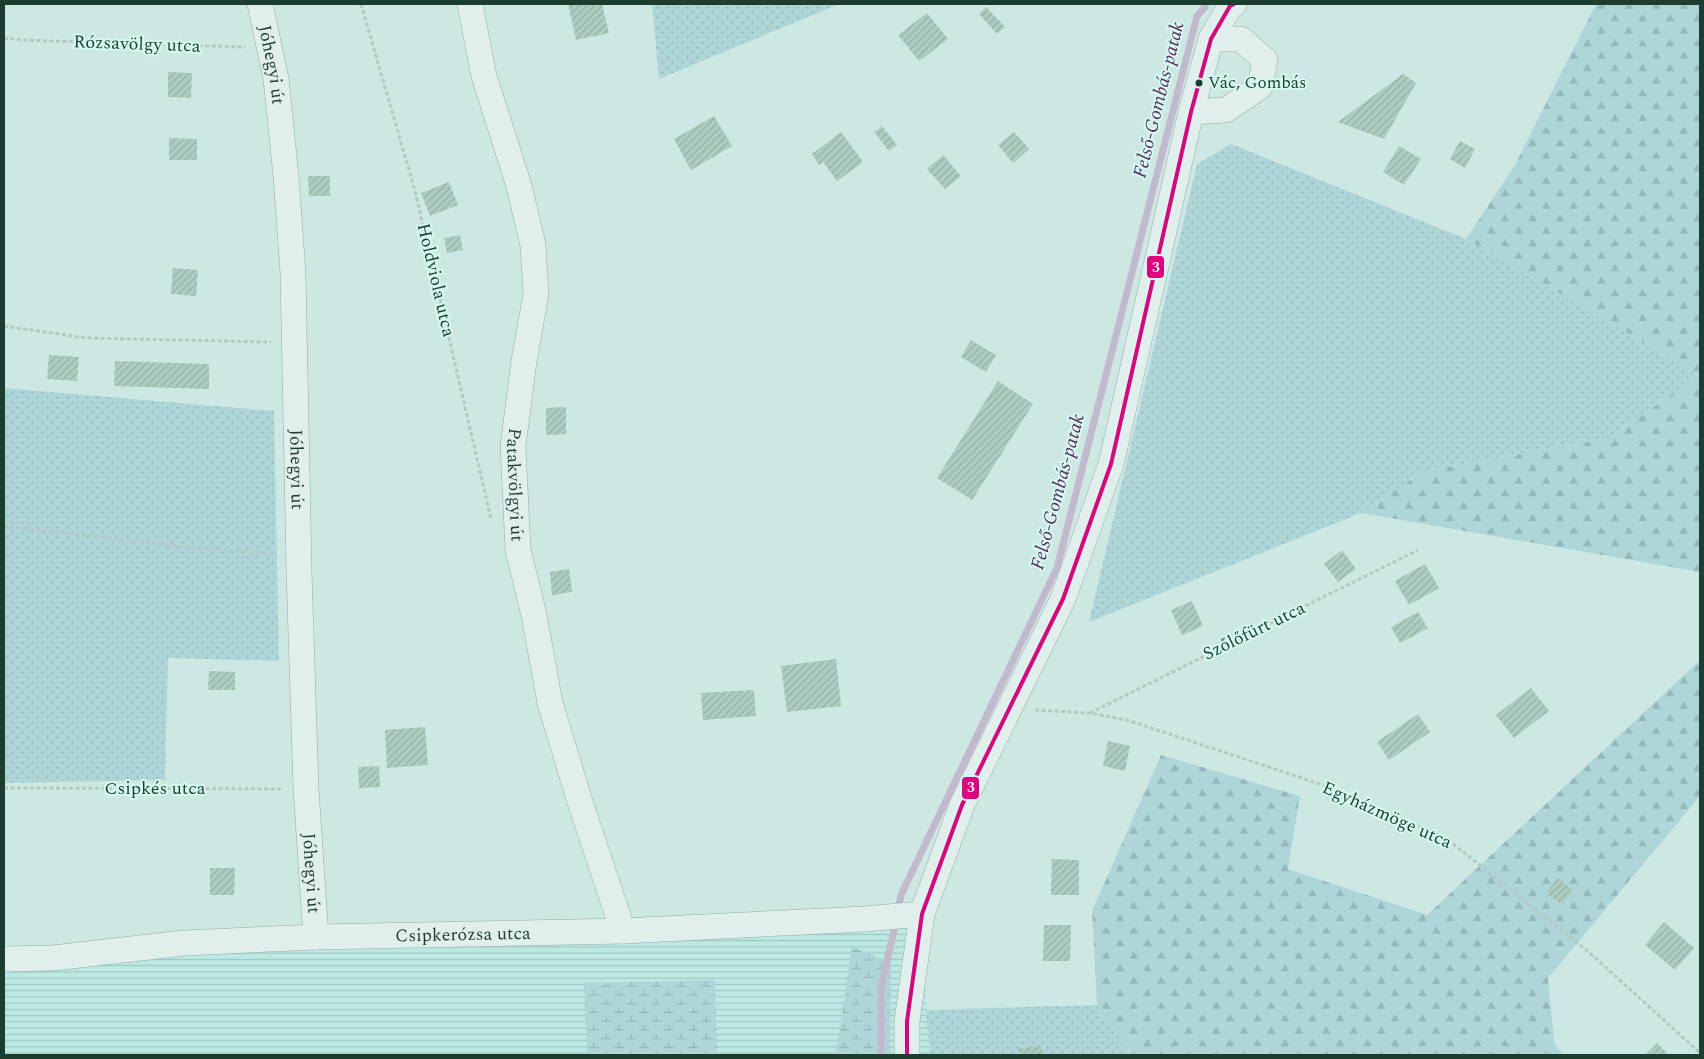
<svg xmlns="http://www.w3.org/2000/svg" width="1704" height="1059" viewBox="0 0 1704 1059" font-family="Spectral,serif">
  <defs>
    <pattern id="farmland-rules" width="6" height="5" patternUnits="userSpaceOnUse" patternTransform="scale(1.25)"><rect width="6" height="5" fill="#bce9e3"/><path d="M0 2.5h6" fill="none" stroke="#a1c9c3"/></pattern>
    <pattern id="grass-dots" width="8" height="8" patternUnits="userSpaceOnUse" patternTransform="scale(1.25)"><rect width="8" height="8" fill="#aed6d9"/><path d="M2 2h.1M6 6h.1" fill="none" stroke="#95b9bb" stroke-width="1.8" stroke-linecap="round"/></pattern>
    <pattern id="forest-firs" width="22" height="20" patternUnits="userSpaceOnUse" patternTransform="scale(1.25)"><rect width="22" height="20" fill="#aed6d9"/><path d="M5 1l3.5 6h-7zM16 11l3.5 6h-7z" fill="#95b9bb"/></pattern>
    <pattern id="wetland-marsh" width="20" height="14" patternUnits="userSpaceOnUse" patternTransform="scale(1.25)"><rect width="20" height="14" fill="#aed6d9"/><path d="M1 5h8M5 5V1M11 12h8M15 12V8" fill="none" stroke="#95b9bb"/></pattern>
    <pattern id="building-hatch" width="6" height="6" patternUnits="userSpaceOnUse" patternTransform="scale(1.25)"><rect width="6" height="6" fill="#aeccc0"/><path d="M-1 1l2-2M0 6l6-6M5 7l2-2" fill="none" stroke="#95b0a5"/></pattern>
  </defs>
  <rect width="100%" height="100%" fill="#cde8e2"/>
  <!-- farmland -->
  <path fill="url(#farmland-rules)" d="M 920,915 L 930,1055 L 4,1055 L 4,973 L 201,940 Z"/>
  <!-- grass -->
  <path fill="url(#grass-dots)" d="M 652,4 L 839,4 L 659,79 Z
    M 1231,144 L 1466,239 L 1699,375 L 1609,438 L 1424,471 L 1361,513 L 1089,622 L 1197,164 Z
    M 4,388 L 274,411 L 279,661 L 168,658 L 165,780 L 4,783 Z
    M 1097,1005 L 1132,1055 L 930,1055 L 926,1010 Z"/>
  <!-- forest -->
  <path fill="url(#forest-firs)" d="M 1596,4 L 1700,4 L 1700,572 L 1361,513 L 1424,471 L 1609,438 L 1699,375 L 1466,239 L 1515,165 Z
    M 1700,660 L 1700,796 L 1548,978 L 1554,1043 L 1563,1055 L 1132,1055 L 1097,1005 L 1092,911 L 1161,755 L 1300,796 L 1288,869 L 1427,915 Z"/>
  <!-- wetland -->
  <path fill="url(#wetland-marsh)" d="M 852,947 L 891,962 L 890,1055 L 836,1055 Z
    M 715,980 L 717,1055 L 587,1055 L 584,983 Z"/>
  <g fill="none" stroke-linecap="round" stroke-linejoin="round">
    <!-- stream -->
    <path stroke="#c2b9ce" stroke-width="7" d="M 898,911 L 901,895 L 1057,568 L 1197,16 L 1205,7
      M 881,1055 L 881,989 L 896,921"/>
  </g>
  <!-- building -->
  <path fill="url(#building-hatch)" d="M 568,4 L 602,4 L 609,33 L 576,40 Z
    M 986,7 L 1005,27 L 997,34 L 979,14 Z
    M 927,13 L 948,39 L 919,61 L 898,35 Z
    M 168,72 L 192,73 L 191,98 L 168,97 Z
    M 1403,74 L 1416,83 L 1384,139 L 1338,122 Z
    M 714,116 L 732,146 L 691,170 L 674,139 Z
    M 882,126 L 897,145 L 889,151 L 874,132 Z
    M 841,132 L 863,162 L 837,181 L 823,162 L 819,165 L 812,154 Z
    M 1014,132 L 1029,149 L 1013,163 L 998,145 Z
    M 169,138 L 197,139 L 197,160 L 169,160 Z
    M 1460,141 L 1475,149 L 1465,168 L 1450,159 Z
    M 1399,146 L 1421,159 L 1404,185 L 1383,172 Z
    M 943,155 L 961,176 L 945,189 L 927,169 Z
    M 308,176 L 330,176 L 330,196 L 309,196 Z
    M 449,182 L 458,205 L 430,216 L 421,193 Z
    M 460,235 L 463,250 L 447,253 L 444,238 Z
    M 173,268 L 198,270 L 196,296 L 171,294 Z
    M 971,340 L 996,355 L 986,372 L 961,357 Z
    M 49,355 L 79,357 L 77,381 L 47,379 Z
    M 115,361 L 209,364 L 209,389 L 114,386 Z
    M 998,381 L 1033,404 L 972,500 L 937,478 Z
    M 566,407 L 566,434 L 546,435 L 546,408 Z
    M 1342,550 L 1356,569 L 1338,582 L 1324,564 Z
    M 1425,564 L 1439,588 L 1409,605 L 1395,581 Z
    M 569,569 L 572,592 L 552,595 L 550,572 Z
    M 1192,601 L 1203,626 L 1182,635 L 1171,610 Z
    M 1418,612 L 1428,628 L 1400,643 L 1391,627 Z
    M 836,659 L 841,706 L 787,712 L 781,666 Z
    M 209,671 L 235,672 L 235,690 L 208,690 Z
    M 1531,688 L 1549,711 L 1514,738 L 1496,715 Z
    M 754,690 L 756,716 L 703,720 L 701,693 Z
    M 1418,714 L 1430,732 L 1389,760 L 1377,742 Z
    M 425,727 L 428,765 L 387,768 L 385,730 Z
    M 1108,741 L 1130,746 L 1125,771 L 1103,766 Z
    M 379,766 L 380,787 L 359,788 L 358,767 Z
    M 1052,859 L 1079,860 L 1079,895 L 1051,895 Z
    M 210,868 L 235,868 L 234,895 L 210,895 Z
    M 1558,878 L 1573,890 L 1562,905 L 1546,893 Z
    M 1664,922 L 1694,948 L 1675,970 L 1645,945 Z
    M 1044,925 L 1071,925 L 1070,961 L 1043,961 Z
    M 1657,1043 L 1669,1055 L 1645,1055 Z
    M 1041,1045 L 1043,1055 L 1019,1055 L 1018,1049 Z"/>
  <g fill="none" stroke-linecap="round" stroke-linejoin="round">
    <!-- street casing -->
    <g stroke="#96ada6" stroke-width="26">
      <g id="street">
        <path id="s1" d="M 260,4 L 276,79 L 286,176 L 293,273 L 299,570 L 306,789 L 316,937"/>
        <path id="s2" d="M 470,4 L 484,76 L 519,186 L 533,245 L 536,294 L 524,361 L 513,446 L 518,550 L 534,615 L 550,703 L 581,805 L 623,931"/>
        <path d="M 1191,112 L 1226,110 L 1260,87 L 1265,60 L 1241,39 L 1211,39"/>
        <path id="s3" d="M 4,959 L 53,958 L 184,943 L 316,937 L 623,931 L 865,919 L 922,914"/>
        <path d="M 907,1055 L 907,1021 L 922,914 L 962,805 L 1063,599 L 1111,464 L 1191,112 L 1211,39 L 1230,6 L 1234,4"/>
      </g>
    </g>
    <!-- path -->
    <path stroke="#b6c8c3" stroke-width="3" stroke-dasharray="4 2.5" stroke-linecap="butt" d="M 361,4 L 415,191 L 491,519
      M 4,38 L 21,40 L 245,47
      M 4,326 L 86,338 L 271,342
      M 4,526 L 187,547 L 276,554
      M 1035,710 L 1089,713 L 1127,720 L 1326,786 L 1447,839 L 1591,954 L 1700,1053
      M 1090,713 L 1418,550
      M 4,788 L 282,789"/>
    <!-- street -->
    <use href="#street" stroke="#e0efeb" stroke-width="25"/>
    <!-- bus-1 casing -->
    <g stroke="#d3f9f1" stroke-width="8">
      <path id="bus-1" d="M 907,1055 L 907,1021 L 922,914 L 962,805 L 1063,599 L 1111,464 L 1191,112 L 1211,39 L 1230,6 L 1234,4"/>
    </g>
    <!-- bus-1 -->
    <use href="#bus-1" stroke="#e5007d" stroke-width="4"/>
  </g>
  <!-- markers -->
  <circle fill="#1d3d2f" stroke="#d3f9f1" stroke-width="2" cx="1199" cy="83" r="4.5"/>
  <g text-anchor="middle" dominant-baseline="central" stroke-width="4" stroke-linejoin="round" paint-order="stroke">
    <!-- bus labels -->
    <g font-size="17" fill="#1d3d2f" stroke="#d3f9f1" text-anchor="start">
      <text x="1208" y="83">Vác, Gombás</text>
    </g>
    <!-- street labels -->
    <g font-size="18" fill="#1d3d2f" stroke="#d3f9f1">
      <text transform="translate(137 44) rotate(2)">Rózsavölgy utca</text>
      <text stroke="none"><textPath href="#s1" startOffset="62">Jóhegyi út</textPath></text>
      <text transform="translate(436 280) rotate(77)">Holdviola utca</text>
      <text stroke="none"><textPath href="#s1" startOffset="468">Jóhegyi út</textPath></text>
      <text stroke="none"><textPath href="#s2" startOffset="491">Patakvölgyi út</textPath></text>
      <text transform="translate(1254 631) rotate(-26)">Szőlőfürt utca</text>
      <text x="155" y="788">Csipkés utca</text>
      <text transform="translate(1387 815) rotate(24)">Egyházmöge utca</text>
      <text stroke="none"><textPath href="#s1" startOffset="872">Jóhegyi út</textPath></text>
      <text stroke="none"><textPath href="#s3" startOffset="460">Csipkerózsa utca</textPath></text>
    </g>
    <!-- water labels -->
    <g font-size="19" font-style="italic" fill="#5e2a5e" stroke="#d3f9f1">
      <text transform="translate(1159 100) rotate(-76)">Felső-Gombás-patak</text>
      <text transform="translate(1058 492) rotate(-75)">Felső-Gombás-patak</text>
    </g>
  </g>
  <g stroke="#d3f9f1" stroke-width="2">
    <rect x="1146" y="255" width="19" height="24" rx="5" fill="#e5007d"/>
    <rect x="961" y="776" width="19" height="24" rx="5" fill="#e5007d"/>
  </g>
  <g font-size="14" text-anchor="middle" font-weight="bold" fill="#fff">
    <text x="1156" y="272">3</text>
    <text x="971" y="792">3</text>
  </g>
  <!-- border -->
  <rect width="1704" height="1059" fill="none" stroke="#1d3d2f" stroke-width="10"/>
</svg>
